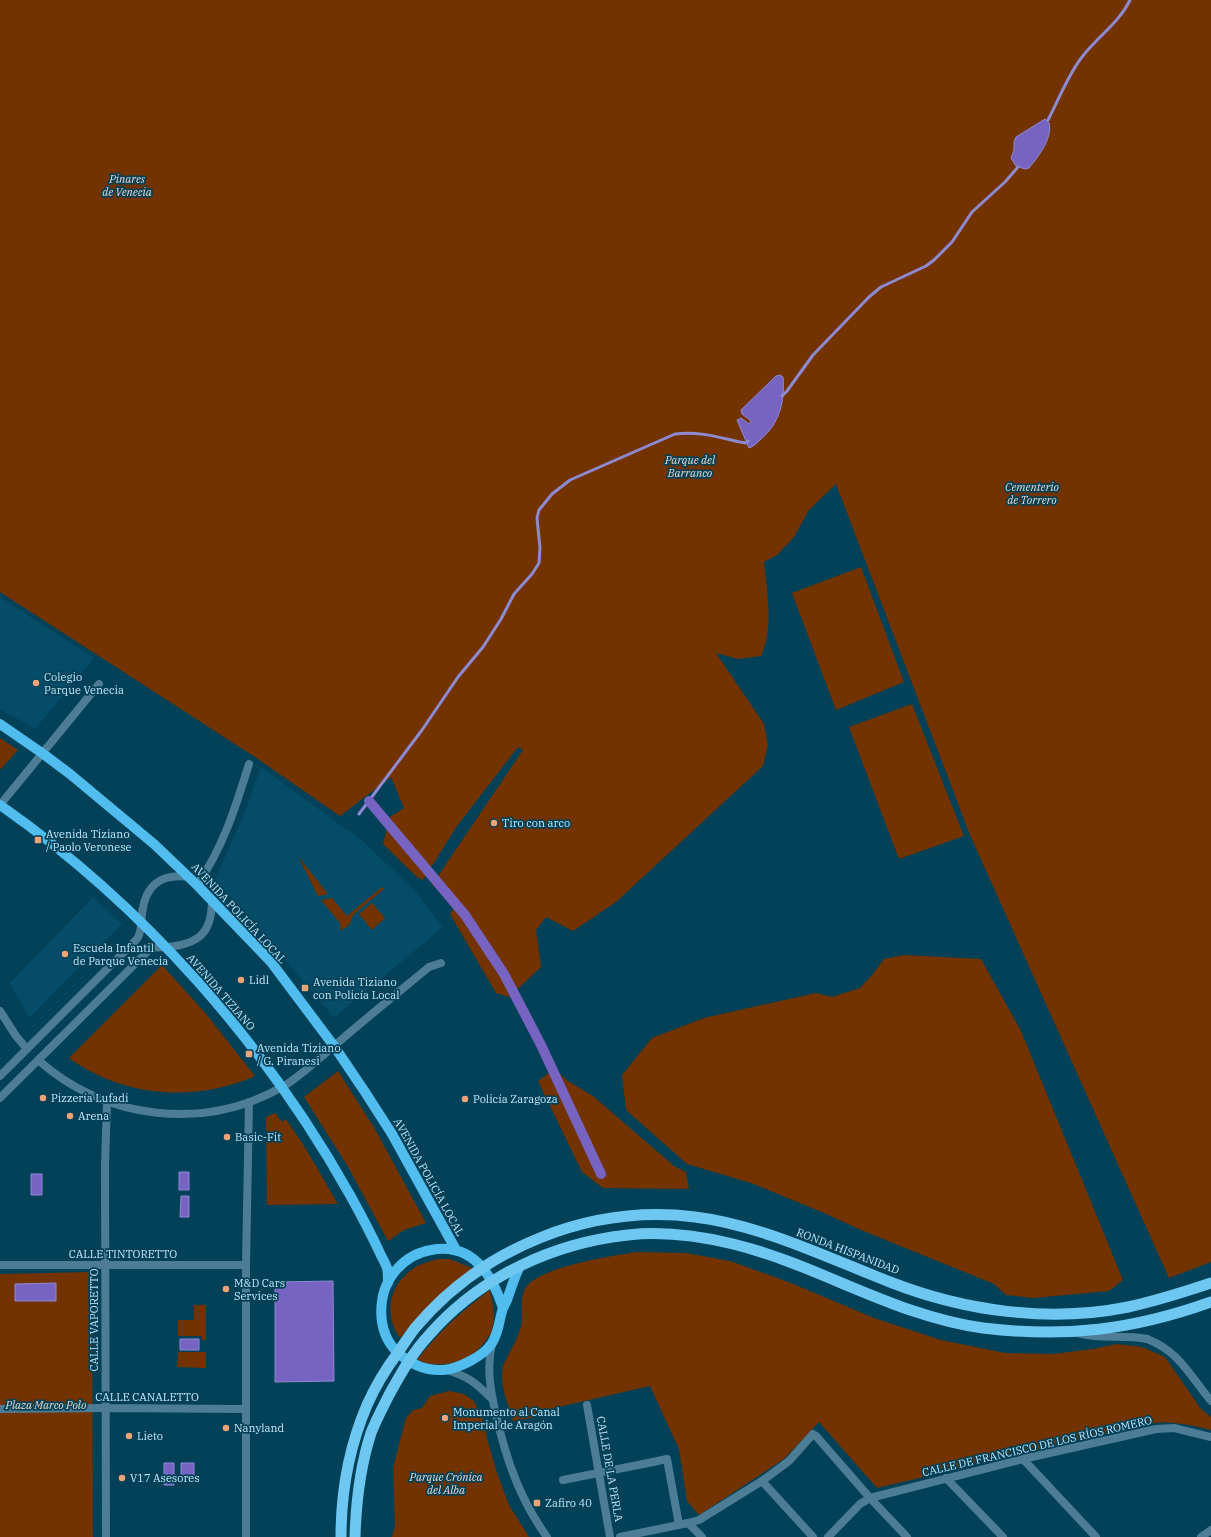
<svg xmlns="http://www.w3.org/2000/svg" width="1211" height="1537" viewBox="0 0 1211 1537" font-family="'IBM Plex Serif',serif">
  <rect width="100%" height="100%" fill="#024158"/>
  <!-- built -->
  <path fill="#044c67" d="M 0,597 L 94,658 L 35,729 L 0,709 Z
    M 261,767 L 365,843 L 415,891 L 443,927 L 334,1018 L 255,924 L 215,880 L 244,814 Z
    M 93,897 L 122,924 L 29,1018 L 10,983 Z"/>
  <!-- green -->
  <path fill="#733300" d="M 0,0 L 1211,0 L 1211,1262 L 1169,1278 L 970,835 L 836,484 L 809,510 L 794,537 L 777,555 L 764,562 C 767,592 774,627 761,656 L 738,659 L 716,653 L 764,724 L 768,745 L 763,766 L 616,902 L 573,931 L 546,917 L 536,930 L 541,967 L 509,997 L 496,993 L 450,914 L 458,903 L 432,885 L 523,750 L 518,747 L 457,826 L 423,880 L 417,877 L 383,844 L 390,817 L 404,808 L 391,777 L 340,816 L 255,757 L 0,592 Z
    M 861,567 L 904,682 L 836,710 L 792,593 Z
    M 912,704 L 964,836 L 899,859 L 849,727 Z
    M 0,738 L 18,750 L 0,770 Z
    M 298,856 L 328,894 L 318,896 Z
    M 382,887 L 384,889 L 354,914 L 349,925 L 341,931 L 340,923 L 321,900 L 332,898 L 347,916 Z
    M 372,903 L 385,918 L 372,930 L 359,914 Z
    M 904,955 L 981,959 L 1021,1031 L 1123,1280 L 1109,1291 L 1033,1298 L 1006,1295 L 994,1284 L 861,1230 L 824,1213 L 751,1183 L 687,1164 L 626,1110 L 622,1075 L 652,1038 L 704,1018 L 816,993 L 832,997 L 860,988 L 873,974 L 884,959 Z
    M 162,965 L 207,1015 L 255,1076 C 194,1103 123,1097 69,1058 Z
    M 554,1069 L 568,1081 L 593,1096 L 674,1166 L 686,1172 L 689,1189 L 603,1188 L 582,1172 L 538,1081 Z
    M 338,1071 L 375,1129 L 426,1223 L 404,1230 L 388,1241 L 347,1165 L 304,1097 Z
    M 275,1113 L 282,1122 L 286,1119 L 306,1149 L 338,1204 L 267,1205 L 266,1117 Z
    M 637,1252 L 686,1253 L 730,1261 L 791,1283 L 874,1318 L 941,1340 L 1005,1353 L 1053,1354 L 1093,1349 L 1117,1344 L 1142,1347 L 1165,1357 L 1201,1409 L 1211,1417 L 1211,1430 C 1190,1425 1170,1420 1149,1424 L 877,1488 L 819,1422 L 784,1459 L 699,1515 L 687,1501 L 679,1449 L 650,1386 L 554,1408 L 544,1416 L 513,1421 C 508,1404 499,1384 503,1366 C 508,1354 517,1341 521,1327 C 524,1316 519,1302 524,1291 C 533,1267 613,1256 637,1252 Z
    M 438,1259 L 450,1259 L 474,1269 C 445,1288 422,1312 400,1338 C 384,1316 388,1288 410,1271 C 418,1264 428,1262 438,1259 Z
    M 92,1272 L 93,1537 L 0,1537 L 0,1274 Z
    M 490,1290 C 493,1305 496,1318 491,1333 C 489,1336 486,1340 484,1343 C 468,1363 440,1370 417,1360 C 440,1331 460,1312 490,1290 Z
    M 194,1305 L 206,1305 L 206,1340 L 202,1340 L 202,1336 L 178,1336 L 178,1320 L 194,1320 Z
    M 178,1352 L 206,1352 L 206,1368 L 177,1367 Z
    M 449,1391 L 464,1394 L 474,1401 L 483,1420 L 488,1442 L 497,1473 L 509,1505 L 529,1537 L 392,1537 L 395,1525 L 393,1468 L 406,1418 L 413,1410 L 422,1408 L 430,1396 Z"/>
  <!-- water -->
  <path fill="#7763c2" stroke="#8e8ad2" d="M 1045,119 L 1049,123 C 1053,138 1038,157 1029,168 L 1025,169 L 1016,166 L 1011,158 L 1014,150 L 1014,142 L 1016,137 Z
    M 780,375 L 783,377 C 785,400 780,423 761,439 C 757,443 753,447 749,448 L 737,420 L 741,418 L 749,424 L 751,421 L 742,414 L 741,410 L 776,376 Z
    M 179,1172 L 189,1172 L 189,1190 L 179,1190 Z
    M 31,1174 L 42,1174 L 42,1195 L 31,1195 Z
    M 181,1196 L 189,1196 L 189,1217 L 180,1217 Z
    M 333,1281 L 334,1381 L 275,1382 L 275,1282 Z
    M 56,1283 L 56,1301 L 15,1301 L 15,1284 Z
    M 180,1339 L 199,1339 L 199,1350 L 180,1350 Z
    M 164,1463 L 174,1463 L 174,1485 L 164,1485 Z
    M 181,1463 L 194,1463 L 194,1477 L 181,1477 Z"/>
  <g fill="none" stroke-linecap="round" stroke-linejoin="round">
    <!-- stream -->
    <path stroke="#8e8ad2" stroke-width="3" d="M 1048,120 C 1058,101 1069,73 1082,57 C 1097,37 1119,23 1130,0
      M 782,396 L 787,391 L 813,355 L 869,297 L 881,287 L 926,266 L 934,260 L 952,242 L 972,212 L 1005,182 L 1018,167
      M 359,814 L 422,730 L 458,677 L 483,647 L 501,619 L 514,594 L 532,574 L 539,563 L 540,548 L 537,518 L 539,510 L 552,494 L 570,480 L 675,434 C 698,431 718,437 740,442 L 746,443 L 748,441"/>
    <!-- canal -->
    <path stroke="#7763c2" stroke-width="10" d="M 369,801 L 465,915 L 504,974 L 541,1045 L 601,1174"/>
    <!-- pedestrian -->
    <path stroke="#4d7d95" stroke-width="8" d="M 0,1409 L 105,1408
      M 563,1480 L 653,1462
      M 762,1481 L 813,1537
      M 688,1523 L 699,1520 L 762,1481 L 789,1461 L 813,1434 L 816,1436"/>
    <!-- minor -->
    <path stroke="#4d7d95" stroke-width="8" d="M 0,805 L 99,684
      M 197,885 C 223,848 236,806 249,764
      M 0,1011 L 16,1036 L 27,1049
      M 38,1060 C 106,1120 204,1132 284,1086 C 302,1075 324,1054 341,1040 C 370,1015 400,991 429,967 L 441,963
      M 0,1265 L 246,1265
      M 1077,1333 C 1100,1340 1124,1334 1147,1339
      M 587,1405 L 610,1537
      M 105,1408 L 245,1409
      M 816,1436 L 870,1498 L 907,1537
      M 1023,1459 L 1096,1537
      M 653,1462 L 667,1459 L 679,1525
      M 946,1478 L 1003,1537
      M 106,1537 L 105,1165 L 107,1102
      M 246,1537 L 246,1265 L 249,1102
      M 620,1537 L 688,1523 L 702,1537
      M 828,1537 L 860,1504 L 870,1498 L 1023,1459 L 1156,1429 L 1174,1428 L 1211,1437"/>
    <!-- tertiary -->
    <path stroke="#4d7d95" stroke-width="8" d="M 0,1076 L 137,939 C 142,932 141,922 142,914 C 145,886 160,873 189,877
      M 0,1098 L 149,950 C 155,946 160,948 167,947 C 199,944 212,933 212,900
      M 1147,1339 C 1179,1351 1190,1376 1211,1401
      M 492,1344 C 486,1369 491,1394 497,1419 C 507,1462 521,1501 547,1537
      M 447,1370 C 469,1377 476,1383 492,1399
      M 1201,1537 L 1211,1530"/>
    <!-- primary -->
    <path stroke="#50bdee" stroke-width="10" d="M 0,724 L 42,753 L 70,774 L 154,844 L 197,885 L 271,962 L 334,1046 L 365,1092 L 392,1134 L 456,1250
      M 0,805 C 143,905 265,1043 350,1195 C 360,1213 370,1232 379,1251 C 381,1256 385,1262 387,1268 C 388,1273 388,1278 388,1283
      M 503,1308 C 492,1274 472,1242 431,1250 C 419,1252 406,1259 397,1269 C 377,1291 375,1330 397,1352 C 410,1364 425,1371 443,1370 C 458,1369 484,1356 492,1343 C 499,1332 499,1320 503,1308 C 504,1306 506,1303 507,1300 C 511,1289 514,1278 520,1266"/>
    <!-- trunk -->
    <path stroke="#6ec7f1" stroke-width="11" d="M 341,1537 C 341,1492 349,1447 367,1405 C 375,1387 385,1370 397,1354 C 403,1345 409,1336 415,1328 C 483,1247 591,1204 695,1217 C 761,1225 828,1258 890,1282 C 964,1311 1049,1323 1128,1307 C 1156,1301 1184,1292 1211,1283
      M 355,1537 C 356,1502 360,1467 371,1433 C 376,1420 383,1407 389,1395 C 401,1373 413,1352 430,1334 C 480,1277 553,1243 628,1235 C 663,1231 700,1236 733,1244 C 819,1265 894,1316 983,1328 C 1065,1338 1133,1330 1211,1302"/>
  </g>
  <!-- markers -->
  <g fill="#efa376" stroke="#024158" stroke-width="1.5">
    <circle cx="36" cy="683" r="4"/>
    <circle cx="494" cy="823" r="4"/>
    <rect x="34" y="836" width="8" height="8" rx="2"/>
    <circle cx="65" cy="954" r="4"/>
    <circle cx="241" cy="980" r="4"/>
    <rect x="301" y="984" width="8" height="8" rx="2"/>
    <rect x="245" y="1050" width="8" height="8" rx="2"/>
    <circle cx="43" cy="1098" r="4"/>
    <circle cx="465" cy="1099" r="4"/>
    <circle cx="70" cy="1116" r="4"/>
    <circle cx="227" cy="1137" r="4"/>
    <circle cx="226" cy="1289" r="4"/>
    <circle cx="445" cy="1418" r="4"/>
    <circle cx="226" cy="1428" r="4"/>
    <circle cx="129" cy="1436" r="4"/>
    <circle cx="122" cy="1478" r="4"/>
    <rect x="533" y="1499" width="8" height="8" rx="2"/>
  </g>
  <g text-anchor="middle" dominant-baseline="central" stroke-width="3.5" stroke-linejoin="round" paint-order="stroke">
    <!-- park labels -->
    <g font-size="11" font-style="italic" fill="#f1d7c9" stroke="#024158">
      <text x="127" y="179">Pinares<tspan x="127" dy="13">de Venecia</tspan></text>
      <text x="690" y="460">Parque del<tspan x="690" dy="13">Barranco</tspan></text>
      <text x="1032" y="487">Cementerio<tspan x="1032" dy="13">de Torrero</tspan></text>
      <text x="46" y="1405">Plaza Marco Polo</text>
      <text x="446" y="1477">Parque Crónica<tspan x="446" dy="13">del Alba</tspan></text>
    </g>
    <!-- poi labels -->
    <g font-size="11" fill="#c4e6f8" stroke="#024158" text-anchor="start">
      <text x="44" y="677">Colegio<tspan x="44" dy="13">Parque Venecia</tspan></text>
      <text x="502" y="823">Tiro con arco</text>
      <text x="46" y="834">Avenida Tiziano<tspan x="46" dy="13">/ Paolo Veronese</tspan></text>
      <text x="73" y="948">Escuela Infantil<tspan x="73" dy="13">de Parque Venecia</tspan></text>
      <text x="249" y="980">Lidl</text>
      <text x="313" y="982">Avenida Tiziano<tspan x="313" dy="13">con Policía Local</tspan></text>
      <text x="257" y="1048">Avenida Tiziano<tspan x="257" dy="13">/ G. Piranesi</tspan></text>
      <text x="51" y="1098">Pizzería Lufadi</text>
      <text x="473" y="1099">Policía Zaragoza</text>
      <text x="78" y="1116">Arena</text>
      <text x="235" y="1137">Basic-Fit</text>
      <text x="234" y="1283">M&amp;D Cars<tspan x="234" dy="13">Services</tspan></text>
      <text x="453" y="1412">Monumento al Canal<tspan x="453" dy="13">Imperial de Aragón</tspan></text>
      <text x="234" y="1428">Nanyland</text>
      <text x="137" y="1436">Lieto</text>
      <text x="130" y="1478">V17 Asesores</text>
      <text x="545" y="1503">Zafiro 40</text>
    </g>
    <!-- street labels -->
    <g font-size="11" fill="#c4e6f8" stroke="#024158">
      <text transform="translate(239 913) rotate(47)">AVENIDA POLICÍA LOCAL</text>
      <text transform="translate(221 992) rotate(49)">AVENIDA TIZIANO</text>
      <text transform="translate(429 1177) rotate(61)">AVENIDA POLICÍA LOCAL</text>
      <text transform="translate(848 1251) rotate(21)">RONDA HISPANIDAD</text>
      <text x="123" y="1254">CALLE TINTORETTO</text>
      <text transform="translate(94 1320) rotate(-90)">CALLE VAPORETTO</text>
      <text x="147" y="1397">CALLE CANALETTO</text>
      <text transform="translate(1037 1446) rotate(-13)">CALLE DE FRANCISCO DE LOS RÍOS ROMERO</text>
      <text transform="translate(610 1469) rotate(80)">CALLE DE LA PERLA</text>
    </g>
  </g>
</svg>
